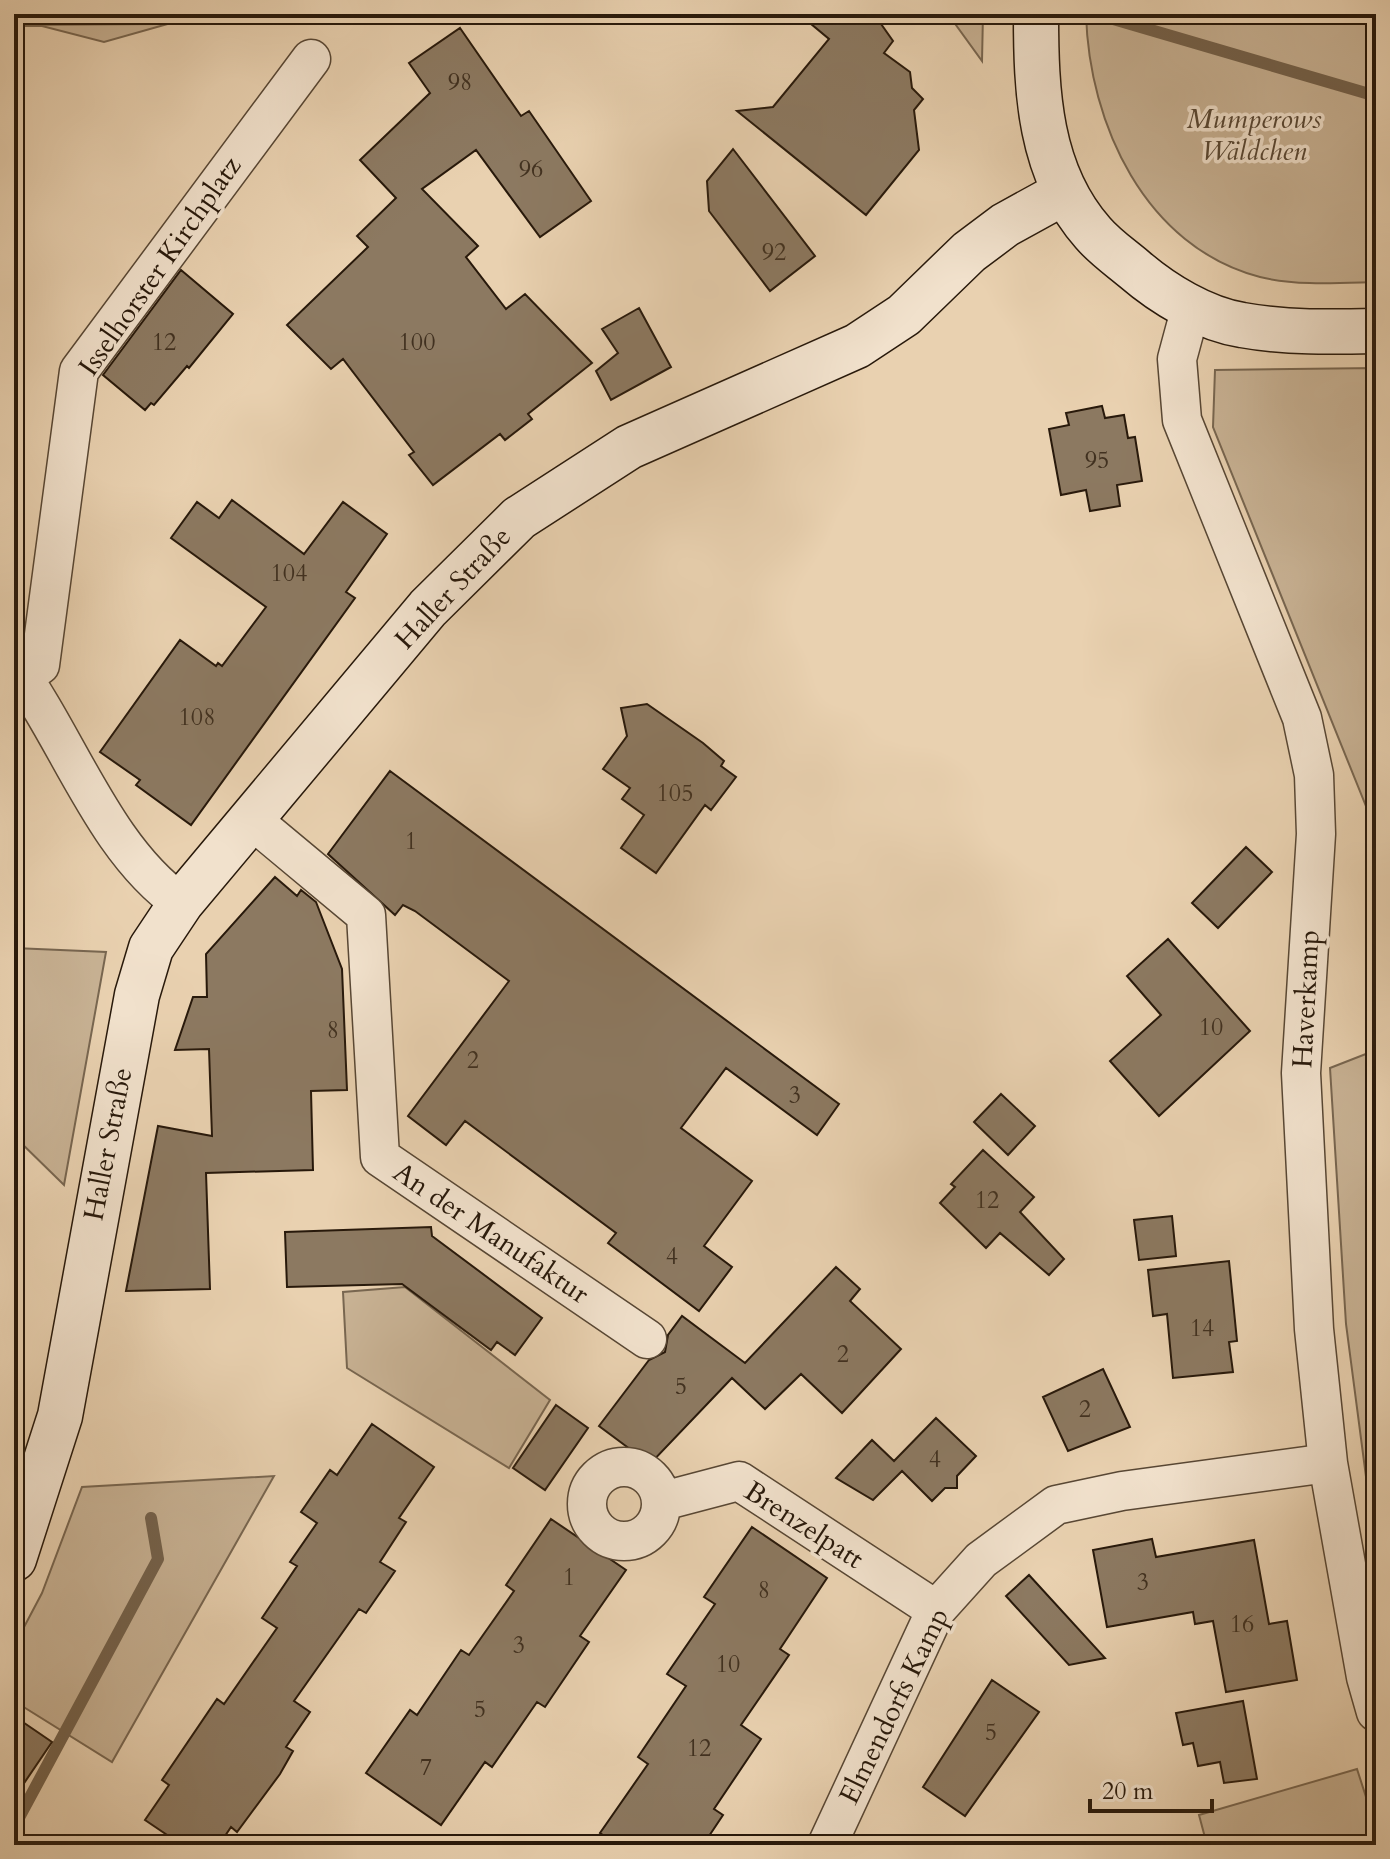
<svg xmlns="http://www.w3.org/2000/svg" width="1390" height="1859" viewBox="0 0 1390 1859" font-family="Cardo,serif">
  <rect width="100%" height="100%" fill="#e9d1b0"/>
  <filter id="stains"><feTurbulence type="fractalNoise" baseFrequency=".0025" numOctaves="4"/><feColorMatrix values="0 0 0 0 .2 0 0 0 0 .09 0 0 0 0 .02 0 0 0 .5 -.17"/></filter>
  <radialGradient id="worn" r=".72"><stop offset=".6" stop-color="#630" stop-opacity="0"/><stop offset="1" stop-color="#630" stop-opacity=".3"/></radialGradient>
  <!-- green -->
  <path fill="#c8b294" stroke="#786650" stroke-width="2" d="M 14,14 L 203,14 L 104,42 L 42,26 L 14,26 Z
    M 948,14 L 983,14 L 982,61 Z
    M 1086,14 L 1376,14 L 1376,282 C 1339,283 1296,286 1260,277 C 1145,247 1089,124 1086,14 Z
    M 1376,368 L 1376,831 L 1213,427 L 1215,370 Z
    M 14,948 L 106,952 L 64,1185 L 14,1136 Z
    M 1376,1050 L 1376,1553 L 1346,1324 L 1330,1068 Z
    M 405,1287 L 550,1400 L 509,1468 L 347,1368 L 343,1292 Z
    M 274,1476 L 112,1762 L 14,1701 L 14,1646 L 42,1593 L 82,1487 Z
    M 1357,1769 L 1376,1828 L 1376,1845 L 1207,1845 L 1199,1815 Z"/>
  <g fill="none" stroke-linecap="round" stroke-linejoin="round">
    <!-- stream -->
    <path stroke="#74624c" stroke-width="12" d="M 1103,16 L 1376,96
      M 14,20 L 157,19 L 177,14
      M 14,1827 L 158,1559 L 151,1518"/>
  </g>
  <!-- building -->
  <path fill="#8c7961" stroke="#28190b" stroke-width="2" d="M 799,14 L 874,14 L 893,41 L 884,53 L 910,72 L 912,88 L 923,99 L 914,110 L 919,150 L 866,215 L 737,111 L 773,107 L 829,39 Z
    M 460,28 L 521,116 L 529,111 L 591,201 L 540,237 L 476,150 L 422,189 L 478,246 L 466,257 L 506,309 L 525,294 L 592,363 L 528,414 L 532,419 L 505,440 L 500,434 L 433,485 L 409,455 L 414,452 L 343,359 L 331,369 L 287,325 L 368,247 L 357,236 L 396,198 L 360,160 L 430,93 L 409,63 Z
    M 733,149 L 815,256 L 770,291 L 709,211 L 707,181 Z
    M 181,270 L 233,314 L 189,368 L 187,366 L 154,405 L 151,403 L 145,410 L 103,375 Z
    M 639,308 L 671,367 L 611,400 L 596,371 L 618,353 L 602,329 Z
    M 1102,406 L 1105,418 L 1124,415 L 1128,438 L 1135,437 L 1142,481 L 1117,485 L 1120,506 L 1090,511 L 1086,490 L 1061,495 L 1049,429 L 1069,425 L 1066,413 Z
    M 232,500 L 304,554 L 343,502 L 387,534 L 346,592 L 355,598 L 191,825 L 136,785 L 140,780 L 100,752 L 180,640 L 216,666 L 218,663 L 222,666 L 266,607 L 171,538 L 197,502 L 219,518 Z
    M 647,704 L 703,743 L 724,761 L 721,766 L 736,777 L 711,810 L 705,805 L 656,873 L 621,848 L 644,815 L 622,799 L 630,788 L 603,769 L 627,736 L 621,708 Z
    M 390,771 L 839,1104 L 817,1135 L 726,1068 L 681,1128 L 752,1181 L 704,1246 L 732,1267 L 699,1311 L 608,1243 L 616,1233 L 465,1121 L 446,1145 L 408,1116 L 509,981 L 415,911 L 403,905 L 395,915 L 328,854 Z
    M 1246,847 L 1272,872 L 1218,928 L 1192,903 Z
    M 275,877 L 297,896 L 301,890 L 316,902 L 342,969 L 347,1090 L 311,1091 L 313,1170 L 206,1173 L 210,1289 L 126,1291 L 158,1126 L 212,1136 L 209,1049 L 175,1050 L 193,997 L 207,997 L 206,954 Z
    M 1168,939 L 1250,1031 L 1159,1116 L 1110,1061 L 1161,1015 L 1127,976 Z
    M 1001,1094 L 1035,1126 L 1008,1155 L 974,1122 Z
    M 983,1150 L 1034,1197 L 1020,1212 L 1064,1259 L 1049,1275 L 1000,1233 L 986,1248 L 940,1203 L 955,1187 L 951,1184 Z
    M 1172,1216 L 1176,1256 L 1139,1260 L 1134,1220 Z
    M 431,1227 L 432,1236 L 542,1318 L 515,1355 L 497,1342 L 491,1350 L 402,1284 L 287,1287 L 285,1232 Z
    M 1229,1261 L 1237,1341 L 1229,1342 L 1233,1372 L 1173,1378 L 1167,1314 L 1153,1316 L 1148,1270 Z
    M 836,1267 L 860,1289 L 850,1301 L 901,1349 L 842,1413 L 801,1374 L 765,1409 L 732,1378 L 650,1464 L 599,1426 L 649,1360 L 665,1352 L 668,1335 L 682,1316 L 745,1363 Z
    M 1103,1369 L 1130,1427 L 1068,1451 L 1043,1397 Z
    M 556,1405 L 588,1428 L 545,1490 L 513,1468 Z
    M 936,1418 L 976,1456 L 957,1476 L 957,1488 L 945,1488 L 932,1501 L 902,1471 L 873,1500 L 836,1478 L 872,1440 L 894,1461 Z
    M 372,1424 L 434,1467 L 399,1518 L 406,1522 L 380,1562 L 395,1571 L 366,1613 L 359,1609 L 294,1701 L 310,1712 L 286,1747 L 293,1751 L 280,1774 L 237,1832 L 231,1827 L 219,1845 L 182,1845 L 145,1820 L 169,1785 L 162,1780 L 217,1699 L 224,1704 L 277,1628 L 262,1618 L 297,1566 L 290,1562 L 317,1523 L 301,1512 L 330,1470 L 337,1475 Z
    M 551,1519 L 626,1570 L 580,1636 L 589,1642 L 545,1707 L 537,1702 L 492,1767 L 485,1762 L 441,1825 L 366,1773 L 410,1710 L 417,1715 L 461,1650 L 469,1655 L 514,1591 L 506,1585 Z
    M 752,1527 L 827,1578 L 780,1649 L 789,1655 L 741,1725 L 761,1739 L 714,1809 L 723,1815 L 703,1845 L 617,1845 L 600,1833 L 648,1764 L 638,1757 L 686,1686 L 667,1674 L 715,1604 L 704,1597 Z
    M 1152,1539 L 1156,1557 L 1254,1540 L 1269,1624 L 1287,1621 L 1297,1680 L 1226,1692 L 1213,1621 L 1195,1624 L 1193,1612 L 1107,1627 L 1093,1550 Z
    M 1029,1575 L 1105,1658 L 1069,1665 L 1006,1596 Z
    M 992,1680 L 1039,1712 L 965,1816 L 923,1787 Z
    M 1243,1701 L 1257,1779 L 1224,1783 L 1220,1762 L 1198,1766 L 1193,1743 L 1183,1745 L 1176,1713 Z
    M 14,1716 L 52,1742 L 14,1798 Z"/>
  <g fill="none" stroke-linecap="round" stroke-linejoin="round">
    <!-- street casing -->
    <g stroke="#584734" stroke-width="41">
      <path id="street" d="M 1191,307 L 1177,359 L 1182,420 L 1302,718 L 1314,775 L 1316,834 L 1301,1073 L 1314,1329 L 1328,1463 L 1366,1677 L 1376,1712
        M 14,665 C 69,740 104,849 181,903
        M 23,677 L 40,665 L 79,371 L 311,59
        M 252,820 L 366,915 L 380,1157 L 647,1339
        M587 1504a37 37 0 1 1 74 0a37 37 0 1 1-74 0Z
        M 663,1501 L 739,1481 L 936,1610
        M 827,1845 L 936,1610 L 981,1560 L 1056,1505 L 1122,1491 L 1328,1463"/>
    </g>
    <!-- secondary casing -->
    <g stroke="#28190b" stroke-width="47">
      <path id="secondary" d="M 1036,14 C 1036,91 1039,172 1093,233 C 1105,247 1121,258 1134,269 C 1163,294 1204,319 1242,325 C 1286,333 1332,332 1376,331
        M 14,1559 L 60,1416 L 137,995 L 151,948 L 181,903 L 428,608 L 519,518 L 629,447 L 857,346 L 904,315 L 969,252 L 1005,225 L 1065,192"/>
    </g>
    <!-- street -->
    <use href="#street" stroke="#f1e1cc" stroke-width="38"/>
    <!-- secondary -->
    <use href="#secondary" stroke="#f1e1cc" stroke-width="44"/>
  </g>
  <g text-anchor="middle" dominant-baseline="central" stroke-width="7" stroke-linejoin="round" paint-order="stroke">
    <!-- number labels -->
    <g font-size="24" fill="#413120">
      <text x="460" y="82">98</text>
      <text x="531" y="169">96</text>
      <text x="774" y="252">92</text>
      <text x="164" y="342">12</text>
      <text x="417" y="342">100</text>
      <text x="1097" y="460">95</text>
      <text x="289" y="573">104</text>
      <text x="197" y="717">108</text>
      <text x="675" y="793">105</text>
      <text x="411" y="841">1</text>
      <text x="1211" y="1027">10</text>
      <text x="333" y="1030">8</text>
      <text x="473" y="1060">2</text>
      <text x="795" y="1095">3</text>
      <text x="987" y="1200">12</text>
      <text x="672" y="1256">4</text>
      <text x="1202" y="1328">14</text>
      <text x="843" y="1354">2</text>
      <text x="681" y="1386">5</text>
      <text x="1085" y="1409">2</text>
      <text x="935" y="1459">4</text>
      <text x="569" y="1577">1</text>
      <text x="1143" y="1582">3</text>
      <text x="764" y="1590">8</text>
      <text x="1242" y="1624">16</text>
      <text x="519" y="1645">3</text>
      <text x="728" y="1664">10</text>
      <text x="480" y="1709">5</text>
      <text x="991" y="1732">5</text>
      <text x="699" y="1748">12</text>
      <text x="426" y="1767">7</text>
    </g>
    <!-- park labels -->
    <g font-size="28" font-style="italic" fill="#584734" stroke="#f1e1cc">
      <text x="1254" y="119">Mumperows<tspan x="1254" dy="32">Wäldchen</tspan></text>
    </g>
    <!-- street labels -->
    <g font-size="28" fill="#28190b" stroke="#f1e1cc">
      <text transform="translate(160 266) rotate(-55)">Isselhorster Kirchplatz</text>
      <text transform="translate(453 588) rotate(-47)">Haller Straße</text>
      <text transform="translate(1306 999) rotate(-87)">Haverkamp</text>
      <text transform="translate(108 1144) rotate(-79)">Haller Straße</text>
      <text transform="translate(491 1233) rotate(34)">An der Manufaktur</text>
      <text transform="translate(804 1525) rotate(33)">Brenzelpatt</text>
      <text transform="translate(894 1706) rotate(-64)">Elmendorfs Kamp</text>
    </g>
  </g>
  <!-- margin -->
  <rect width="1390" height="1859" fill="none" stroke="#e9d1b0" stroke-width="48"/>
  <rect x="16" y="16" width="1358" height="1827" fill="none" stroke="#28190b" stroke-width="4"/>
  <rect x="24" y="24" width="1342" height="1811" fill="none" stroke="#28190b" stroke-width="2"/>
  <!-- scale -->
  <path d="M1090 1799v12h122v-12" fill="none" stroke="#28190b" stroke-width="4"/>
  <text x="1102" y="1799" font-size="24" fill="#28190b" stroke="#f1e1cc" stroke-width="6" paint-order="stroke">20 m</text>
  <rect width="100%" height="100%" filter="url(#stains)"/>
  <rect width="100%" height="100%" fill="url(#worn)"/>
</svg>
